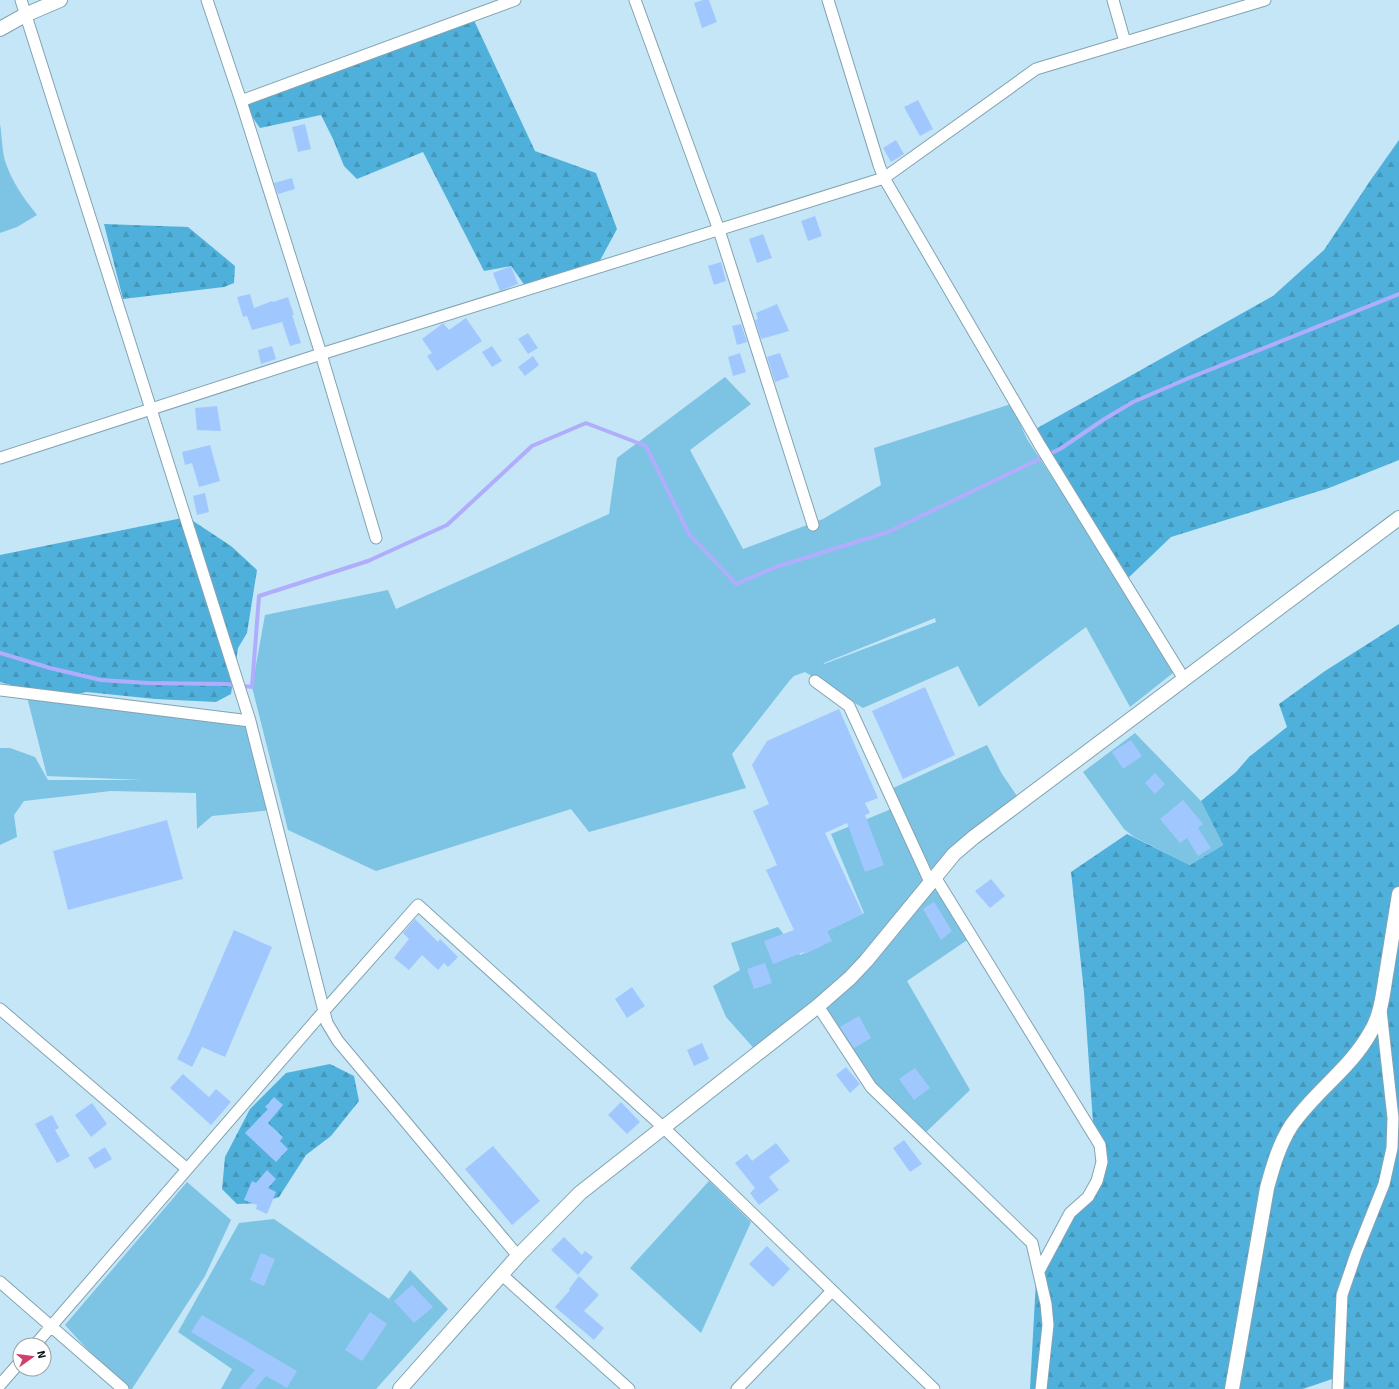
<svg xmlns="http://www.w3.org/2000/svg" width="1399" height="1389" viewBox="0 0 1399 1389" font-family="Signika,sans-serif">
  <defs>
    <pattern id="forest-firs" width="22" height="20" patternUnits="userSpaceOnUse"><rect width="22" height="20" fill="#4fb1db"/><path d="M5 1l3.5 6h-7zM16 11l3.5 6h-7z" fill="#4397bb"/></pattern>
  </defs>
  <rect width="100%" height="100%" fill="#c4e6f6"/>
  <!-- grass -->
  <path fill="#7dc3e3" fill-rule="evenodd" d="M 0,124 C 2,136 2,150 5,161 C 11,180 24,199 37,215 L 17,227 L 0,233 Z
    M 725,377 L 751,404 L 690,450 L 743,549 L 823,519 L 881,485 L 874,448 L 1011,404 L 1027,439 L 1178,669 L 1130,707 L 1086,627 L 979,707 L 958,666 L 863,708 L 805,672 L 794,676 L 790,680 L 732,754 L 746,788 L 589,832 L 571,809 L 376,871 L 288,830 L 252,687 L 265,615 L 388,590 L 396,609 L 609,514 L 617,458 ZM 935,618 L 936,622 L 824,664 L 824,663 Z
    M 26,693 L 250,721 L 273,810 L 212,816 L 197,829 L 196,793 L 111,791 L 24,801 L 14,815 L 17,837 L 0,845 L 0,748 L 10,748 L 35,757 L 48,780 L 142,780 L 47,776 Z
    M 1135,733 L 1201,801 L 1223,845 L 1190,865 L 1134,837 L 1124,829 L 1083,772 Z
    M 987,745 L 1002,774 L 1021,802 L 935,877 L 891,789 Z
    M 896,807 L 930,882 L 976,934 L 907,981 L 970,1090 L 922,1136 L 871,1087 L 821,1011 L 850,972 L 758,1053 L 726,1017 L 713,986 L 740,970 L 731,943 L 778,927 L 800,955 L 831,941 L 827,931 L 864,913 L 831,834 Z
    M 709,1181 L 751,1222 L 701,1333 L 630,1268 Z
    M 187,1182 L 231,1220 L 205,1276 L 132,1389 L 124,1389 L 65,1325 Z
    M 274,1219 L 389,1299 L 410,1270 L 448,1309 L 376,1389 L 221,1389 L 232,1369 L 178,1332 L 239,1223 Z"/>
  <!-- forest -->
  <path fill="url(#forest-firs)" d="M 472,16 L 535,151 L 596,173 L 617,229 L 596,268 L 528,290 L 511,266 L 484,271 L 423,152 L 357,179 L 344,166 L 333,139 L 321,115 L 260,128 L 241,101 Z
    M 1399,140 L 1399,460 L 1329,488 L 1171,537 L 1124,582 L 1032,431 L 1273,296 L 1324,250 L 1370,181 Z
    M 104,224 L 188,227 L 235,266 L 234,283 L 224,287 L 123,299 Z
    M 187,517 L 231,546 L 257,570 L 247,633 L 238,648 L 231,694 L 216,702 L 155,699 L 87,692 L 56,697 L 0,682 L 0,555 Z
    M 1399,624 L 1399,1389 L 1340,1389 L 1338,1377 L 1303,1389 L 1030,1389 L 1037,1262 L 1097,1181 L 1084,992 L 1071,872 L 1127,834 L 1190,865 L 1223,845 L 1201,801 L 1236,772 L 1249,757 L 1287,727 L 1279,704 L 1325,671 Z
    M 330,1064 L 354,1076 L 359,1101 L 331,1136 L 306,1155 L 279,1197 L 259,1203 L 237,1204 L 222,1189 L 225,1157 L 250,1109 L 286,1073 Z"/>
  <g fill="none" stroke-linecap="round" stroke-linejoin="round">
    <!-- stream -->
    <path stroke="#b0aefc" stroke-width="4" d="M 0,653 L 50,668 L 101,680 L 148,683 L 226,684 L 252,687 L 259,596 L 368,561 L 447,525 L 532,446 L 586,423 L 646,446 L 689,534 L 736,584 L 776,567 L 888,532 L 1060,449 L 1103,420 L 1133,402 L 1189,378 L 1399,294"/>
  </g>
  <!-- building -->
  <path fill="#a1c8fe" d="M 703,0 L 709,0 L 717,22 L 702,28 L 694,3 Z
    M 918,100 L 933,129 L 920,136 L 904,107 Z
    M 305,124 L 311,149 L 298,152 L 292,127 Z
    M 896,140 L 904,154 L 891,162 L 883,148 Z
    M 292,178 L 295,189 L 278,194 L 274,183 Z
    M 815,216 L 822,236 L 808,241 L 801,221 Z
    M 763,234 L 772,258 L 757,263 L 749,239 Z
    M 721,262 L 726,281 L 714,285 L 708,266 Z
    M 511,266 L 518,284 L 500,291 L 493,273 Z
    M 250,294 L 254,308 L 272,301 L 273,302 L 288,297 L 294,315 L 292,315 L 301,343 L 290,346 L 282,322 L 252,330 L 247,316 L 243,317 L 237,297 Z
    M 777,304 L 789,331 L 761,339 L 755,320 L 758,319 L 756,313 Z
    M 466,318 L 482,341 L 437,371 L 427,356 L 432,353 L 422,339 L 442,324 L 443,323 L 449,330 Z
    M 741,324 L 747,342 L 737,345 L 732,326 Z
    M 528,333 L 538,348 L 528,354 L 518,339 Z
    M 272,346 L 276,359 L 261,364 L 258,350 Z
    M 492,346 L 502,361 L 492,367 L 482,352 Z
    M 740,353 L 746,372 L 733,376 L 728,357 Z
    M 780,353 L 789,377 L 775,382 L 767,357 Z
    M 533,356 L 539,365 L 525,376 L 518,367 Z
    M 217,406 L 221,431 L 197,430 L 195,408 Z
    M 210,445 L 220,481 L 199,487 L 192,463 L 185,465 L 182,452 Z
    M 205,493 L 209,512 L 197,515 L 193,496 Z
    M 925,687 L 955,755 L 903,779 L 872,711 Z
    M 839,709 L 878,798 L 865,803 L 870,813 L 865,815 L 884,865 L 865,872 L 847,823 L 825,833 L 863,914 L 827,931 L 832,941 L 805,954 L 804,952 L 773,964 L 764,941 L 794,930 L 766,870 L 777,865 L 753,811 L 769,804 L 752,765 L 767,741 Z
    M 1131,740 L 1142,756 L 1123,769 L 1112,752 Z
    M 1155,773 L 1165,784 L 1155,794 L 1145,783 Z
    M 1183,800 L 1203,824 L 1198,828 L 1211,848 L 1198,856 L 1187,838 L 1180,843 L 1160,819 Z
    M 167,820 L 183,879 L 68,910 L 53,851 Z
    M 991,879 L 1005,896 L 990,908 L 975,891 Z
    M 934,902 L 952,931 L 941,940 L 923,909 Z
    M 415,919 L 438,942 L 440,939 L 458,957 L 448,967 L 444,963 L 438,970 L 422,955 L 409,970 L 394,958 L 409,939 L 403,933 Z
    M 234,930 L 272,947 L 225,1057 L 202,1047 L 192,1067 L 177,1059 L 188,1037 Z
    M 765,963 L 772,983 L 754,989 L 747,969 Z
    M 632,987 L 645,1006 L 627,1018 L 615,999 Z
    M 859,1016 L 871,1038 L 854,1048 L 840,1027 Z
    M 702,1043 L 709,1059 L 694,1066 L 687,1050 Z
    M 846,1067 L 860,1084 L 850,1093 L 836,1075 Z
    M 915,1068 L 930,1088 L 914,1100 L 899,1079 Z
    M 183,1074 L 209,1097 L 216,1089 L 231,1102 L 211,1125 L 170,1088 Z
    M 274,1097 L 283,1105 L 268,1123 L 283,1137 L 280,1141 L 288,1149 L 276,1162 L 245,1133 L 268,1109 L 265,1107 Z
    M 621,1102 L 640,1122 L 627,1134 L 608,1115 Z
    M 92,1103 L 107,1124 L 91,1137 L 75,1115 Z
    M 52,1115 L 59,1128 L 55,1130 L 70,1156 L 57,1163 L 35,1124 Z
    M 904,1140 L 922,1164 L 910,1172 L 893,1148 Z
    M 776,1143 L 790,1161 L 769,1177 L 779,1190 L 759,1205 L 750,1193 L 755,1188 L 735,1163 L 747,1154 L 752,1161 Z
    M 493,1146 L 540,1201 L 512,1225 L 465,1169 Z
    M 105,1147 L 112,1159 L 95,1169 L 88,1158 Z
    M 267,1170 L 276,1179 L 268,1188 L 276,1192 L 267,1214 L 256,1209 L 257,1205 L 244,1200 L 252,1181 L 256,1183 Z
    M 564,1237 L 582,1255 L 585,1251 L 593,1257 L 578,1275 L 551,1250 Z
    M 767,1246 L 790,1269 L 773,1287 L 749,1264 Z
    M 261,1253 L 275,1259 L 264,1286 L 250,1280 Z
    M 579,1276 L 599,1295 L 584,1311 L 604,1328 L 594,1340 L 555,1307 L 570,1290 L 569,1289 Z
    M 412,1285 L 433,1307 L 414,1323 L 394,1301 Z
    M 370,1312 L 387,1324 L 362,1361 L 345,1350 Z
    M 202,1315 L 297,1371 L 287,1388 L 266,1376 L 255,1389 L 239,1389 L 255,1370 L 191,1332 Z"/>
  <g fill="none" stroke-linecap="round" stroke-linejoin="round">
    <!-- minor casing -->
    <g stroke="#83a3b2" stroke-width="13">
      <path id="minor" d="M 21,0 L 250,721 L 327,1023 L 338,1041 L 518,1256
        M 207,0 L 241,101 L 321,354 L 376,538
        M 635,0 L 719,230 L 813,525
        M 828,0 L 879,165 L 884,178 L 1041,447 L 1184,679
        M 1113,0 L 1125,42
        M 241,101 L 515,0
        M 0,458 L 321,354 L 884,178 L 1036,69 L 1265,0
        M 815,681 L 849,706 L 930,882
        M 0,690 L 250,721
        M 935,877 L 1100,1145 L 1102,1162 L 1097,1181 L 1088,1197 L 1070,1213 L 1039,1271
        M 818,1006 L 871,1087 L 1032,1243 L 1046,1304 L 1048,1325 L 1041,1389
        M 0,1009 L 187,1169
        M 501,1274 L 629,1389
        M 0,1282 L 123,1389
        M 35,1345 L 324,1011 L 418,905 L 664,1128 L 934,1389
        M 0,1385 L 20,1362
        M 737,1389 L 832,1291
        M 1338,1389 L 1342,1295 L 1356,1254 L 1384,1184 L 1392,1148 L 1393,1118 L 1381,1010"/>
    </g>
    <!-- tertiary casing -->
    <g stroke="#83a3b2" stroke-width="16">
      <path id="tertiary" d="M 0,29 L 25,15 L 60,0
        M 400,1389 L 518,1256 L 580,1193 L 818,1006 L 850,978 L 866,961 L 954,854 L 974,837 L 1399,518
        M 1232,1389 L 1267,1188 C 1273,1166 1279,1145 1291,1126 C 1314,1092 1350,1069 1370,1033 C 1382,1014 1383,991 1387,969 C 1391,944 1395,919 1399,894"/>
    </g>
    <!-- minor -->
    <use href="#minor" stroke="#fff" stroke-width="11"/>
    <!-- tertiary -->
    <use href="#tertiary" stroke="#fff" stroke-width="14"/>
  </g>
  <!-- north arrow -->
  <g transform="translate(32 1357) rotate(76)"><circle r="19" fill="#ffffff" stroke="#9ca1a3"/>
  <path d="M0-3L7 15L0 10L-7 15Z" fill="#cf406a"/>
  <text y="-6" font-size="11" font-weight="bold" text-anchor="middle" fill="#071319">N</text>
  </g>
</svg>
